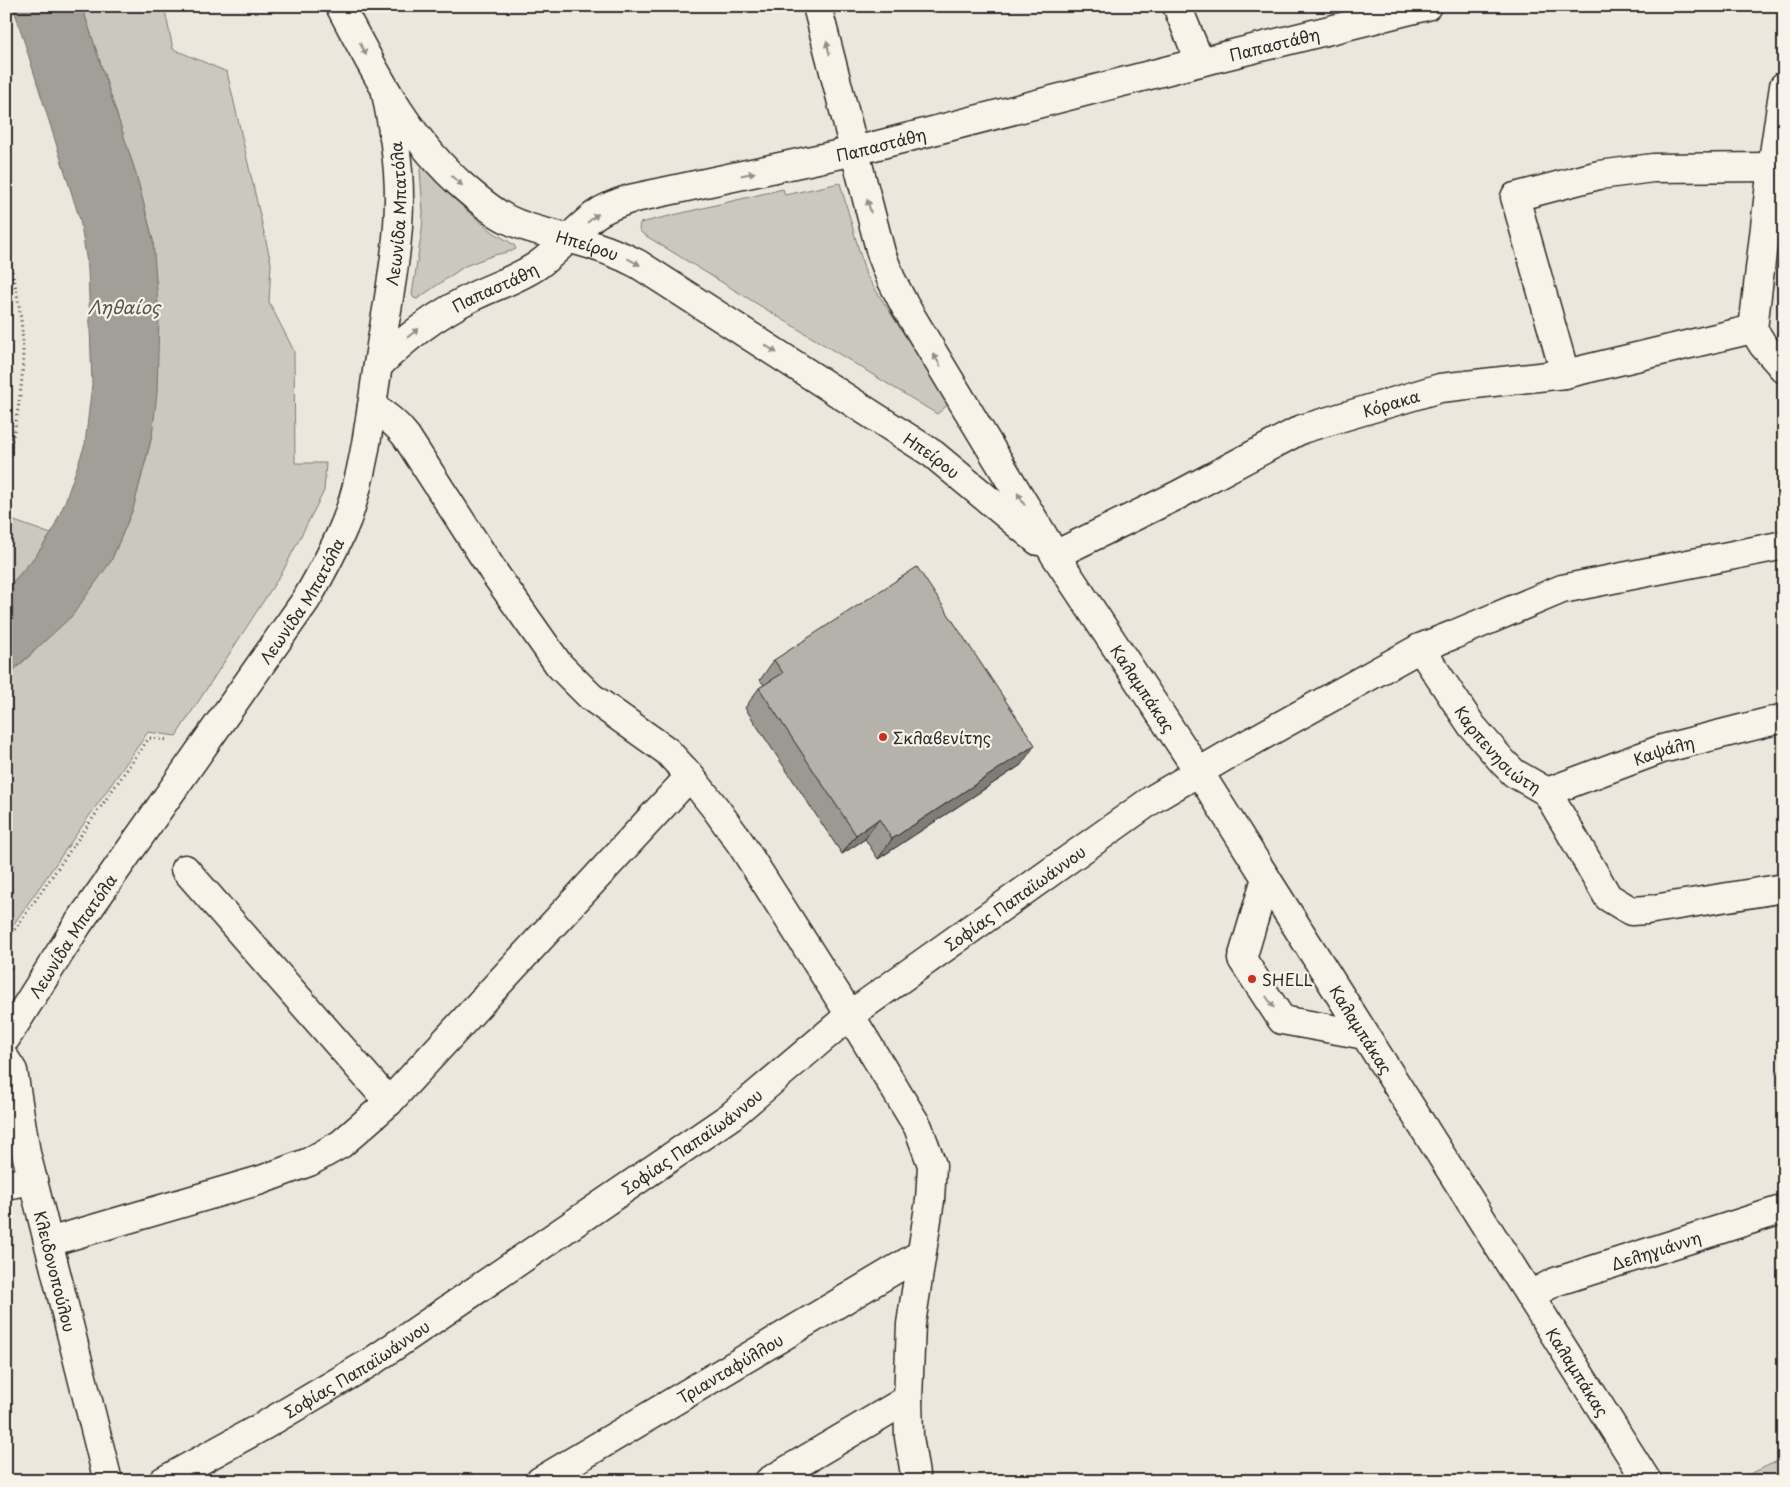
<svg xmlns="http://www.w3.org/2000/svg" width="1790" height="1487" viewBox="0 0 1790 1487" font-family="'Playpen Sans',sans-serif">
  <rect width="100%" height="100%" fill="#ebe7dd"/>
  <filter id="ink" filterUnits="userSpaceOnUse"><feTurbulence type="fractalNoise" baseFrequency=".02" numOctaves="2"/><feDisplacementMap in="SourceGraphic" scale="10" xChannelSelector="R" yChannelSelector="G"/><feConvolveMatrix kernelMatrix="1 2 1 2 8 2 1 2 1" color-interpolation-filters="sRGB"/></filter>
  <g filter="url(#ink)">
    <!-- green -->
    <path fill="#cbc8bf" stroke="#7b7a75" d="M 82,6 L 164,6 L 173,49 L 227,72 L 271,263 L 269,302 L 294,351 L 295,463 L 326,463 L 324,491 L 283,571 L 176,736 L 148,732 L 6,935 L 6,677 L 32,654 L 111,561 L 133,509 L 152,436 L 153,240 L 136,174 Z
      M 423,167 L 426,168 C 444,190 465,210 488,228 C 496,235 506,239 514,245 L 516,249 L 512,251 L 494,255 L 465,266 L 417,299 L 414,298 L 412,295 L 422,230 L 423,212 L 420,170 Z
      M 840,183 L 866,275 L 949,404 L 937,414 L 643,234 L 639,230 L 640,223 L 783,189 L 785,195 Z
      M 6,518 L 51,534 L 37,554 L 6,590 Z
      M 1784,1458 L 1784,1481 L 1735,1481 Z"/>
    <!-- water -->
    <path fill="#a29f98" stroke="#72716c" d="M 13,6 L 82,6 L 136,174 L 153,240 L 159,317 L 157,393 L 152,436 L 133,509 L 111,561 L 72,616 L 6,677 L 6,590 L 37,554 L 51,534 L 65,502 L 85,444 L 92,384 L 88,269 L 80,220 Z"/>
    <g fill="none" stroke-linecap="round" stroke-linejoin="round">
      <!-- minor casing -->
      <g stroke="#2b2b2b" stroke-width="31">
        <g id="minor">
          <path d="M 1177,6 L 1200,62"/>
          <path d="M 1784,86 L 1772,167 L 1753,329 L 1763,345 L 1784,369"/>
          <path id="s1" d="M 378,366 C 406,337 436,315 472,297 C 494,286 518,279 538,265 C 559,250 575,230 595,215 C 606,207 618,203 630,199 L 855,151 L 1200,62 L 1427,6"/>
          <path d="M 1565,374 L 1515,197 L 1599,175 L 1653,168 L 1772,167"/>
          <path d="M 372,407 C 386,415 396,423 406,436 L 495,574 L 559,665 L 591,697 L 667,751 L 690,776 L 716,809 L 741,844 L 850,1015 L 918,1127 L 932,1165 L 930,1200 L 911,1324 L 908,1399 L 909,1437 L 916,1481"/>
          <path id="s2" d="M 1055,555 L 1178,495 L 1302,429 L 1440,388 L 1565,374 L 1753,329"/>
          <path id="s3" d="M 1420,648 L 1472,726 L 1503,762 L 1514,773 L 1547,792 L 1608,897 L 1631,911 L 1647,910 L 1784,888"/>
          <path id="s4" d="M 1547,792 L 1662,749 L 1784,718"/>
          <path d="M 185,869 L 389,1102"/>
          <path d="M 1266,878 L 1242,959 L 1282,1020 L 1365,1035"/>
          <path id="s5" d="M 6,1038 L 78,924 L 306,600 C 321,574 336,547 347,519 C 366,466 371,407 380,352 C 388,301 399,249 399,198 C 399,162 393,128 386,93"/>
          <path id="s6" d="M 6,1060 L 13,1071 L 26,1153 L 108,1481"/>
          <path d="M 6,1185 L 33,1180"/>
          <path d="M 49,1242 L 261,1180 L 309,1162 L 341,1144 L 389,1102 L 690,776"/>
          <path id="s7" d="M 1530,1295 L 1555,1282 L 1784,1209"/>
          <path id="s8" d="M 163,1481 L 265,1425 L 371,1362 L 731,1116 L 850,1015 L 1153,799 L 1226,756 L 1420,648 L 1453,635 L 1562,589 L 1784,545"/>
          <path id="s9" d="M 540,1481 L 921,1254"/>
          <path d="M 769,1481 L 908,1399"/>
        </g>
      </g>
      <!-- major casing -->
      <g stroke="#2b2b2b" stroke-width="31">
        <g id="major">
          <path id="s10" d="M 340,6 C 376,74 407,138 466,189 C 480,201 493,212 509,220 C 529,230 550,233 571,239 C 594,245 617,253 638,264 L 933,454 L 1038,541"/>
          <path id="s11" d="M 817,6 L 881,253 L 891,279 L 905,306 L 1055,555 L 1199,772 L 1647,1481"/>
        </g>
      </g>
      <!-- path -->
      <path stroke="#2b2b2b" stroke-width="3" stroke-dasharray="1 4" stroke-linecap="butt" d="M 6,247 C 15,281 23,317 23,353 C 23,391 15,429 6,466
        M 6,942 L 149,738 L 169,740
        M 6,959 L 12,970"/>
      <!-- minor -->
      <use href="#minor" stroke="#f7f3e8" stroke-width="28"/>
      <!-- major -->
      <use href="#major" stroke="#f7f3e8" stroke-width="28"/>
    </g>
    <!-- wall -->
    <path fill="#9c9993" stroke="#2b2b2b" d="M 774,660 L 1021,765 L 878,859 L 865,839 L 842,854 L 745,708 L 759,688 L 764,685 L 760,680 Z"/>
    <!-- shaded-wall -->
    <path fill="#7f7d78" stroke="#2b2b2b" d="M 1035,745 L 1021,765 L 878,859 L 892,839 Z
      M 879,819 L 865,839 L 842,854 L 856,835 Z"/>
    <!-- building -->
    <path fill="#b5b2ab" stroke="#2b2b2b" d="M 917,567 L 1035,745 L 892,839 L 879,819 L 856,835 L 759,688 L 783,673 L 774,660 Z"/>
    <!-- one-way arrows -->
    <defs><path id="oneway-solid" d="M-6-.8H1V-3.2L6.5 0L1 3.2V.8H-6Z" transform="scale(1.25)"/></defs>
    <g fill="#918f8a">
      <use href="#oneway-solid" transform="translate(828 48) rotate(-104)"/>
      <use href="#oneway-solid" transform="translate(363 49) rotate(62)"/>
      <use href="#oneway-solid" transform="translate(748 174) rotate(-12)"/>
      <use href="#oneway-solid" transform="translate(457 181) rotate(41)"/>
      <use href="#oneway-solid" transform="translate(869 206) rotate(-105)"/>
      <use href="#oneway-solid" transform="translate(593 218) rotate(-39)"/>
      <use href="#oneway-solid" transform="translate(634 262) rotate(28)"/>
      <use href="#oneway-solid" transform="translate(413 333) rotate(-38)"/>
      <use href="#oneway-solid" transform="translate(771 349) rotate(33)"/>
      <use href="#oneway-solid" transform="translate(937 360) rotate(-121)"/>
      <use href="#oneway-solid" transform="translate(1021 499) rotate(-121)"/>
      <use href="#oneway-solid" transform="translate(1270 1002) rotate(56)"/>
    </g>
  </g>
  <!-- markers -->
  <g fill="#c8321e" stroke="#f7f3e8" stroke-width="2">
    <circle cx="883" cy="737" r="5"/>
    <circle cx="1252" cy="979" r="5"/>
  </g>
  <g text-anchor="middle" dominant-baseline="central" stroke-width="4.5" stroke-linejoin="round" paint-order="stroke">
    <!-- street labels -->
    <g font-size="16" fill="#2b2b2b" stroke="#f7f3e8">
      <text stroke="none"><textPath href="#s1" startOffset="968">Παπαστάθη</textPath></text>
      <text stroke="none"><textPath href="#s1" startOffset="562">Παπαστάθη</textPath></text>
      <text stroke="none"><textPath href="#s5" startOffset="932">Λεωνίδα Μπατόλα</textPath></text>
      <text stroke="none"><textPath href="#s10" startOffset="359">Ηπείρου</textPath></text>
      <text stroke="none"><textPath href="#s1" startOffset="142">Παπαστάθη</textPath></text>
      <text stroke="none"><textPath href="#s2" startOffset="370">Κόρακα</textPath></text>
      <text stroke="none"><textPath href="#s10" startOffset="764">Ηπείρου</textPath></text>
      <text stroke="none"><textPath href="#s5" startOffset="528">Λεωνίδα Μπατόλα</textPath></text>
      <text stroke="none"><textPath href="#s11" startOffset="764">Καλαμπάκας</textPath></text>
      <text stroke="none"><textPath href="#s3" startOffset="129">Καρπενησιώτη</textPath></text>
      <text stroke="none"><textPath href="#s4" startOffset="124">Καψάλη</textPath></text>
      <text stroke="none"><textPath href="#s8" startOffset="1034">Σοφίας Παπαϊωάννου</textPath></text>
      <text stroke="none"><textPath href="#s5" startOffset="122">Λεωνίδα Μπατόλα</textPath></text>
      <text stroke="none"><textPath href="#s11" startOffset="1169">Καλαμπάκας</textPath></text>
      <text stroke="none"><textPath href="#s8" startOffset="629">Σοφίας Παπαϊωάννου</textPath></text>
      <text stroke="none"><textPath href="#s7" startOffset="134">Δεληγιάννη</textPath></text>
      <text stroke="none"><textPath href="#s6" startOffset="218">Κλειδονοπούλου</textPath></text>
      <text stroke="none"><textPath href="#s9" startOffset="221">Τριανταφύλλου</textPath></text>
      <text stroke="none"><textPath href="#s8" startOffset="224">Σοφίας Παπαϊωάννου</textPath></text>
      <text stroke="none"><textPath href="#s11" startOffset="1574">Καλαμπάκας</textPath></text>
    </g>
    <!-- poi labels -->
    <g font-size="16" fill="#2b2b2b" stroke="#f7f3e8" text-anchor="start">
      <text x="893" y="737">Σκλαβενίτης</text>
      <text x="1262" y="979">SHELL</text>
    </g>
    <!-- water labels -->
    <g font-size="18" font-style="italic" fill="#555451" stroke="#f7f3e8">
      <text x="124" y="306">Ληθαίος</text>
    </g>
  </g>
  <!-- margin -->
  <rect width="1790" height="1487" fill="none" stroke="#f7f3e8" stroke-width="25"/>
  <rect x="12" y="12" width="1765" height="1462" fill="none" stroke="#2b2b2b" stroke-width="2" filter="url(#ink)"/>
</svg>
